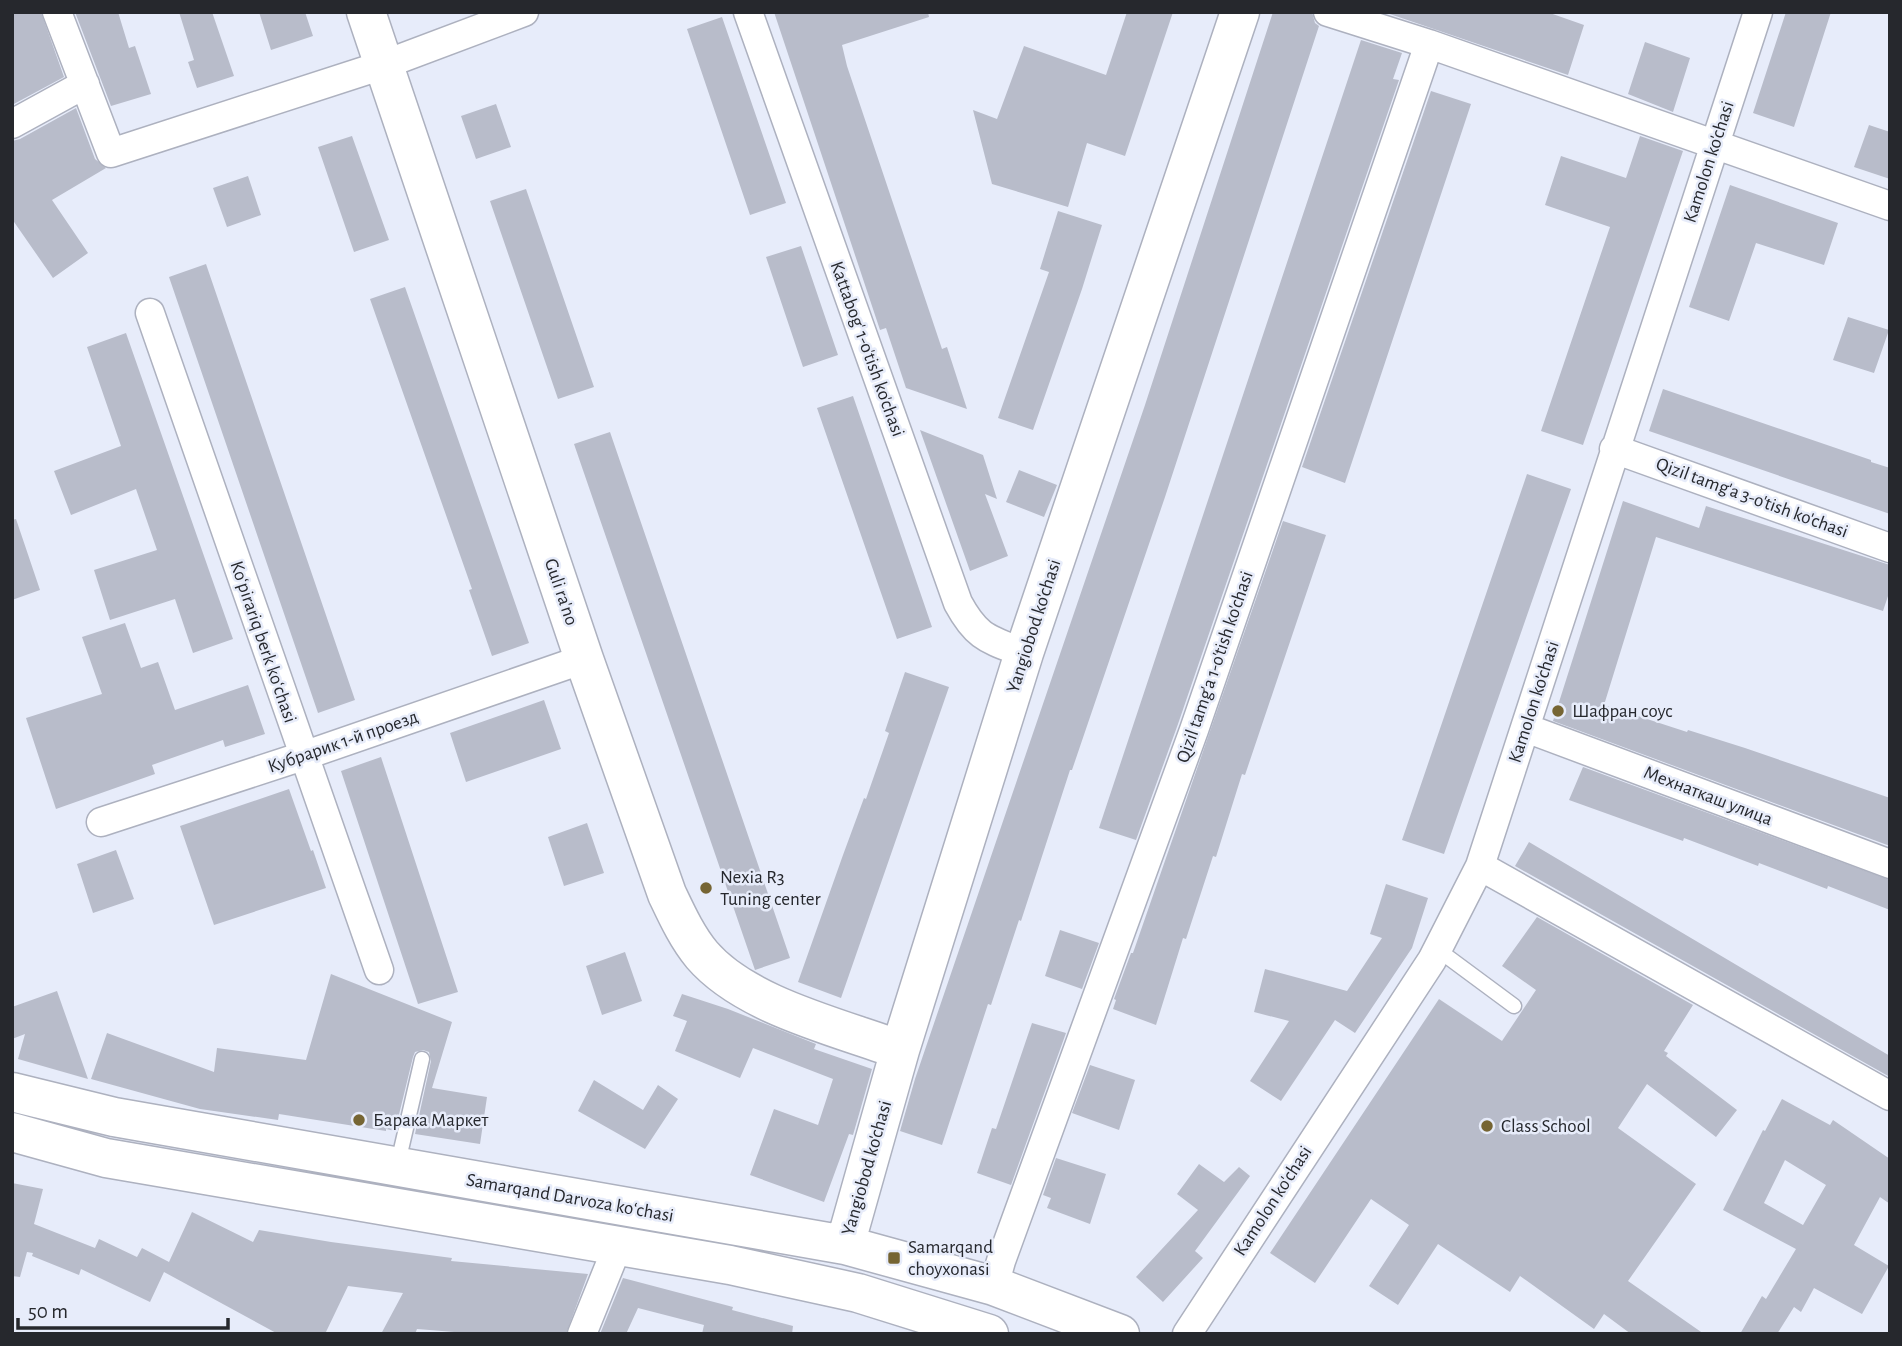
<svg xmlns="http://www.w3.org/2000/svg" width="1902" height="1346" viewBox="0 0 1902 1346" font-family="'Alegreya Sans',sans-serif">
  <rect width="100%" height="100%" fill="#e7ecfa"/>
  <!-- building -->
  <path fill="#b8bcca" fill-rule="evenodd" d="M 12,12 L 41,12 L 64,77 L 12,105 Z
    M 75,12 L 118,12 L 129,48 L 135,46 L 151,94 L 111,106 Z
    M 179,12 L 212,12 L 234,76 L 197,88 L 188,62 L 194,60 Z
    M 259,12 L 305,12 L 313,36 L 271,50 Z
    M 774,12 L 928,12 L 929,17 L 842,45 L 847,66 L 942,349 L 947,347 L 967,409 L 906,388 L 886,328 L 880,330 Z
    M 1127,12 L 1173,12 L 1125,156 L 1087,143 L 1068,207 L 992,184 L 973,110 L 997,119 L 1024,46 L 1106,75 Z
    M 1273,12 L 1312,12 L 1315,23 L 1319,26 L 1165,497 L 1072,770 L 1070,770 L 1021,921 L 1019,920 L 991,1005 L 988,1004 L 942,1145 L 900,1131 L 915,1079 L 1145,405 Z
    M 1384,12 L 1547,12 L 1584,25 L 1568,75 Z
    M 1786,12 L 1831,12 L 1794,127 L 1753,113 Z
    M 722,17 L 786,203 L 750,215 L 687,29 Z
    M 1361,40 L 1402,53 L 1393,79 L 1399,80 L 1178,724 L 1136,840 L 1099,828 Z
    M 1645,42 L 1690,58 L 1673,112 L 1628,94 Z
    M 1431,91 L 1471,104 L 1345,483 L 1302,467 Z
    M 496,104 L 511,147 L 476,159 L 461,116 Z
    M 76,108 L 95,159 L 106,168 L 52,200 L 88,253 L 53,278 L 12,219 L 12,141 L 20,139 Z
    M 1869,125 L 1890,132 L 1890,179 L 1854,167 Z
    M 352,136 L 389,240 L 354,252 L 318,147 Z
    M 1640,136 L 1683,151 L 1583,445 L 1541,431 L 1610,227 L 1545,205 L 1561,156 L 1626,178 Z
    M 248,176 L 261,215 L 227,227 L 213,188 Z
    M 1730,185 L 1838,223 L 1824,265 L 1756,243 L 1729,321 L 1689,307 Z
    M 526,189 L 594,387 L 558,399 L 490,201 Z
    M 1058,211 L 1102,225 L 1082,289 L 1033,430 L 998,418 L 1049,272 L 1040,269 Z
    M 801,246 L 838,355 L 803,367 L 766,257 Z
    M 206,264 L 355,700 L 318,713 L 169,277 Z
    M 405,287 L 529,643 L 492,656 L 469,590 L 472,589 L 370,299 Z
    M 1848,317 L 1889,330 L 1874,373 L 1833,360 Z
    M 126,333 L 233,639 L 193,653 L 175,599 L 110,620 L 94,570 L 157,550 L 136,489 L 71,515 L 54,471 L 121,446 L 87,347 Z
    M 1663,389 L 1871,460 L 1871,462 L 1890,468 L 1890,514 L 1649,431 Z
    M 853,396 L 932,627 L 897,639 L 817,408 Z
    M 920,430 L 983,455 L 997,499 L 985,494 L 1008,556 L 970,571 Z
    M 610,432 L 790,958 L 755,970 L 574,444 Z
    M 1019,470 L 1057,485 L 1044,517 L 1006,502 Z
    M 1527,474 L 1571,489 L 1444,854 L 1402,840 Z
    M 1623,501 L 1699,528 L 1706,506 L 1890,565 L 1890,590 L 1883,611 L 1656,537 L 1604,705 L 1687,732 L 1688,730 L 1745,748 L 1890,798 L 1890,846 L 1553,721 Z
    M 16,519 L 40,590 L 12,600 L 12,520 Z
    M 1283,521 L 1326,535 L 1245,775 L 1242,774 L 1216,857 L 1213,856 L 1186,939 L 1183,938 L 1156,1025 L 1113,1009 L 1116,1000 L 1114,999 L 1131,953 L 1133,953 Z
    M 125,623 L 141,668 L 158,662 L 175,710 L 248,685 L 265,734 L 225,747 L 223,740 L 152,765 L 155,774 L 56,809 L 26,718 L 102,694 L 82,637 Z
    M 905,672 L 949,687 L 841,998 L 798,982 L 843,855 L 864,798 L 866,799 L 889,733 L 885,731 Z
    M 544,700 L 561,749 L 466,782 L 450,733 Z
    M 381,757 L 458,992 L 418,1004 L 341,771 Z
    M 1583,767 L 1890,880 L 1890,910 L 1828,886 L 1827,889 L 1759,863 L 1758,866 L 1684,838 L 1683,841 L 1569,800 Z
    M 289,789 L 311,851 L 313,850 L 326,888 L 214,925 L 180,826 Z
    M 587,823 L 604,873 L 564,886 L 548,837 Z
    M 1529,842 L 1890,1056 L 1890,1077 L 1515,866 Z
    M 116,850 L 134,899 L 93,913 L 77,864 Z
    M 1386,884 L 1428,898 L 1412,948 L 1355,1033 L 1335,1020 L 1281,1101 L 1250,1081 L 1289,1021 L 1254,1012 L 1265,969 L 1347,991 L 1382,938 L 1370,934 Z
    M 1537,917 L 1693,1005 L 1664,1051 L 1668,1053 L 1666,1056 L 1737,1110 L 1716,1137 L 1647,1084 L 1618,1128 L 1696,1184 L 1628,1281 L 1704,1334 L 1631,1334 L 1604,1314 L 1594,1329 L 1520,1276 L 1510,1292 L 1438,1244 L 1398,1305 L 1369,1286 L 1409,1225 L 1371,1199 L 1315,1283 L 1270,1253 L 1439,999 L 1502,1041 L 1536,990 L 1502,966 Z
    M 1060,930 L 1099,943 L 1082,989 L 1045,976 Z
    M 625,952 L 642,1001 L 602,1015 L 586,966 Z
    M 331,974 L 452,1022 L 432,1088 L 487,1097 L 480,1144 L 415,1134 L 431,1061 L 429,1052 L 423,1050 L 415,1052 L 413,1057 L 395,1131 L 386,1129 L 386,1131 L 279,1114 L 278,1120 L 200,1109 L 91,1079 L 107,1033 L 214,1072 L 217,1048 L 306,1060 Z
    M 57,991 L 88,1079 L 18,1059 L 25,1034 L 12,1039 L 12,1007 Z
    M 682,994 L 728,1009 L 816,1044 L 814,1049 L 872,1069 L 853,1135 L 849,1134 L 824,1202 L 750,1175 L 774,1109 L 818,1125 L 833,1079 L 753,1048 L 740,1078 L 675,1051 L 687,1021 L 673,1016 Z
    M 1032,1023 L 1066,1033 L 1011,1185 L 977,1173 L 992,1128 L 996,1129 Z
    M 1090,1065 L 1135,1080 L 1119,1130 L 1072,1113 Z
    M 594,1080 L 643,1110 L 658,1085 L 678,1099 L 645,1149 L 578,1111 Z
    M 1782,1099 L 1830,1125 L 1833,1120 L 1890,1159 L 1890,1204 L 1880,1197 L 1854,1245 L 1889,1266 L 1862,1314 L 1814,1288 L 1801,1312 L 1794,1307 L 1777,1334 L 1740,1334 L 1762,1296 L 1766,1299 L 1796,1249 L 1723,1210 L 1763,1130 L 1765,1131 ZM 1785,1160 L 1826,1185 L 1803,1225 L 1764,1203 Z
    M 1056,1158 L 1106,1174 L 1090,1224 L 1047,1208 L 1051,1198 L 1043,1195 Z
    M 1199,1164 L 1224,1182 L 1239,1167 L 1250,1176 L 1195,1251 L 1203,1258 L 1163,1302 L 1136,1277 L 1198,1210 L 1177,1194 Z
    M 12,1183 L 43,1189 L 34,1224 L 95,1248 L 99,1239 L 137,1257 L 142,1248 L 169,1262 L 192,1212 L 253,1242 L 259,1230 L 331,1242 L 452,1258 L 451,1261 L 588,1274 L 566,1334 L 479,1334 L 417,1329 L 415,1334 L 381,1334 L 403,1293 L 348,1286 L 325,1334 L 278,1334 L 164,1272 L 150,1302 L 81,1269 L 79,1275 L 32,1256 L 33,1253 L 27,1252 L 20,1277 L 12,1276 Z
    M 623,1278 L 733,1307 L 732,1310 L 793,1326 L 792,1334 L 702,1334 L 704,1325 L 638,1308 L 626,1334 L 600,1334 Z"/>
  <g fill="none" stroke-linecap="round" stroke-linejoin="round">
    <!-- lane casing -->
    <g stroke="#adb1bf" stroke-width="17">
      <path id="lane" d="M 1437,949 L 1514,1006
        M 397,1167 L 422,1059"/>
    </g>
    <!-- street casing -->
    <g stroke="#adb1bf" stroke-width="31">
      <path id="street" d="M 57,12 L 111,153 L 383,65 L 524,12
        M 748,12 L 958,603 C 977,638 988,639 1024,653
        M 1328,12 L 1429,44 L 1890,206
        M 12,124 L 85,84
        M 150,313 L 379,970
        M 1614,449 L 1890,548
        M 1526,728 L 1890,864
        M 101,822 L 303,756 L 584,659
        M 1480,866 L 1890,1096
        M 994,1286 L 1001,1261 L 1194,730 L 1429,44
        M 582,1334 L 618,1245
        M 1187,1334 L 1432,960 L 1480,866 L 1758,12"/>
    </g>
    <!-- secondary casing -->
    <g stroke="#adb1bf" stroke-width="41">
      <path id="secondary" d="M 366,12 L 584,659 L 667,894 C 677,915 687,937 702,955 C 746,1006 838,1027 900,1050
        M 12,1092 L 114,1117 L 845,1245 L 994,1286 L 1120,1334
        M 12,1132 L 106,1158 L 730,1265 L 858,1293 L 989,1334
        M 845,1245 L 900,1050 L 1024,653 L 1240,12"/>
    </g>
    <!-- lane -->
    <use href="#lane" stroke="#fff" stroke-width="14"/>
    <!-- street -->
    <use href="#street" stroke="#fff" stroke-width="28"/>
    <!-- secondary -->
    <use href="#secondary" stroke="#fff" stroke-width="38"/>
  </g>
  <!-- markers -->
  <g fill="#766533" stroke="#e7ecfa" stroke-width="2.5">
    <circle cx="1558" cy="711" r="7"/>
    <circle cx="706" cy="888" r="7"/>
    <circle cx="359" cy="1120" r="7"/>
    <circle cx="1487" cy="1126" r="7"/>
    <rect x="887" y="1251" width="14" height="14" rx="3.5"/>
  </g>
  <g text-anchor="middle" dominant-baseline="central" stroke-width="5" stroke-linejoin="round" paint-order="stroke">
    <!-- street labels -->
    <g font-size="19" fill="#26282d" stroke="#e7ecfa">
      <text transform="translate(1709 162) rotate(-72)">Kamolon ko'chasi</text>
      <text transform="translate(867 349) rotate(70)">Kattabog' 1-o'tish ko'chasi</text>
      <text transform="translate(1752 498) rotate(20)">Qizil tamg'a 3-o'tish ko'chasi</text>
      <text transform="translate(561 592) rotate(71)">Guli ra'no</text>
      <text transform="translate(1034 626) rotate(-72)">Yangiobod ko'chasi</text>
      <text transform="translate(263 642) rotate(71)">Koʻpirariq berk koʻchasi</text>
      <text transform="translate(1215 667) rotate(-71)">Qizil tamg'a 1-o'tish ko'chasi</text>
      <text transform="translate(1534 702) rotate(-72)">Kamolon ko'chasi</text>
      <text transform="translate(343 742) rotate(-19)">Кубрарик 1-й проезд</text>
      <text transform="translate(1708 796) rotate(21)">Мехнаткаш улица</text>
      <text transform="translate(867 1168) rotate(-74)">Yangiobod ko'chasi</text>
      <text transform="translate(570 1198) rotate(10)">Samarqand Darvoza koʻchasi</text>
      <text transform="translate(1273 1201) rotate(-57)">Kamolon ko'chasi</text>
    </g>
    <!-- poi labels -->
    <g font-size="19" fill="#26282d" stroke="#e7ecfa" text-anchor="start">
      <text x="1572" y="711">Шафран соус</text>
      <text x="720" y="877">Nexia R3<tspan x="720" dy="22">Tuning center</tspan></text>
      <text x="373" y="1120">Барака Маркет</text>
      <text x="1501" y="1126">Class School</text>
      <text x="908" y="1247">Samarqand<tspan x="908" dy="22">choyxonasi</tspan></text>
    </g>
  </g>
  <!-- border -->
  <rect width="1902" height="1346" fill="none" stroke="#26282d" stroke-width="28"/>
  <!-- scale -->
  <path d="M18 1318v10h210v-10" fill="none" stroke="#26282d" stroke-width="3.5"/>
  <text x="28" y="1318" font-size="21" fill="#26282d" stroke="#e7ecfa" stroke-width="5" paint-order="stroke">50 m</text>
</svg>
